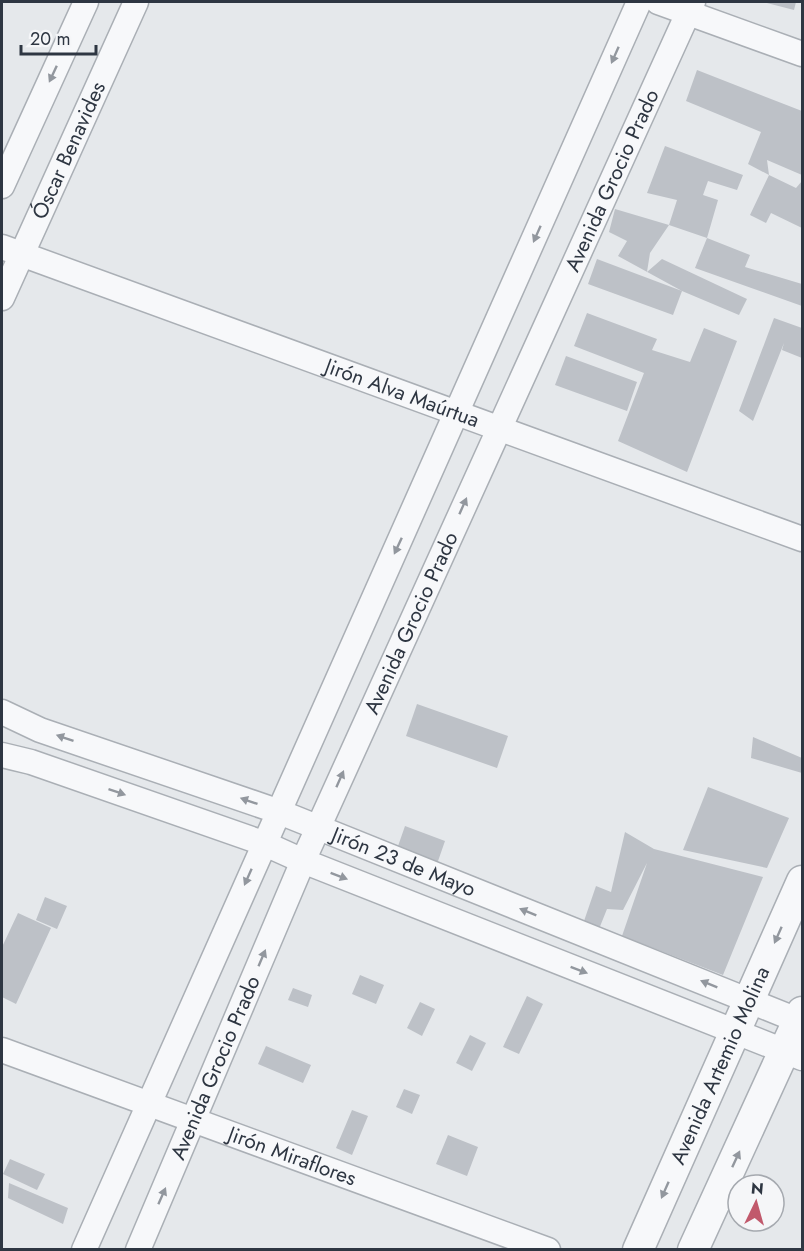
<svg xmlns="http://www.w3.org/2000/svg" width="804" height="1251" viewBox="0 0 804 1251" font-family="Jost,sans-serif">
  <rect width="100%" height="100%" fill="#e5e8eb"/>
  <!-- building -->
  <path fill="#bdc1c7" d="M 763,2 L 796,2 L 794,10 Z
    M 697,70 L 802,111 L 802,175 L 767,160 L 769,175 L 796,188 L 802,181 L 802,228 L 771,213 L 766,223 L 750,215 L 769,175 L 748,164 L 761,132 L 686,101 Z
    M 665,146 L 743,175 L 737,190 L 708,181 L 703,195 L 718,200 L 707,238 L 750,255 L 745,267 L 802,284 L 802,306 L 695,268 L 707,238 L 669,225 L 650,253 L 647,272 L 662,259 L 747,299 L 739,315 L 682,291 L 618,256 L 627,241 L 609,232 L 615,209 L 669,225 L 677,200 L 647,193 Z
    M 597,259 L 682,291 L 673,315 L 588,284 Z
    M 587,313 L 657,339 L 652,350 L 690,362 L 704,328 L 737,341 L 687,472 L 618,441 L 644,373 L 574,346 Z
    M 774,318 L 802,328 L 802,358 L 782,350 L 784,343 L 753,421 L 739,411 Z
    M 566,356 L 637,382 L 627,411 L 555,385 Z
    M 417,704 L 508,736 L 497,768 L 406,736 Z
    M 753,737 L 802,758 L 802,773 L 751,758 Z
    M 708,787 L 789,818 L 767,868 L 683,850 Z
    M 405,826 L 445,841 L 437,864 L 397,849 Z
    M 625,832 L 654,849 L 763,877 L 723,975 L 622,936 L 647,863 L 623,910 L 607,909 L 599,929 L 584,921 L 596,886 L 611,892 Z
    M 45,897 L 67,906 L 57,929 L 36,920 Z
    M 18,913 L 51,928 L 16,1004 L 2,997 L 2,947 Z
    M 360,975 L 384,985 L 376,1004 L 352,994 Z
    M 293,988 L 312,995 L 308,1007 L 288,1000 Z
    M 527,996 L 543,1004 L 519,1054 L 503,1047 Z
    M 420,1002 L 435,1009 L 422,1036 L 407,1028 Z
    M 470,1035 L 486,1043 L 472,1071 L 456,1063 Z
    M 266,1046 L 311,1065 L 303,1083 L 258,1064 Z
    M 404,1089 L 420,1095 L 412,1114 L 396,1107 Z
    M 352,1110 L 368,1116 L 352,1155 L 336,1148 Z
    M 448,1135 L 478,1147 L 467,1176 L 436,1164 Z
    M 10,1159 L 45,1174 L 37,1190 L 3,1174 Z
    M 9,1183 L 68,1208 L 63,1224 L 8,1198 Z"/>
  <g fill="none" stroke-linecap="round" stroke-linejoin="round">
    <!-- minor casing -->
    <g stroke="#aaafb5" stroke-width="27">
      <g id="minor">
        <path d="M 658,2 L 802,54"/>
        <path d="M 2,186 L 86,2"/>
        <path id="s1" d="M 2,247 L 802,539"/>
        <path id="s2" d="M 2,298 L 136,2"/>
        <path id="s3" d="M 2,712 L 40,730 L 277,811 L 802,1022"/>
        <path d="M 2,755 L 31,762 L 263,843 L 303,861 L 802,1058"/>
        <path id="s4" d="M 2,1050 L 548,1250"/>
        <path d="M 84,1250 C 268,833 457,419 639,2"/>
        <path id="s5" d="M 138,1250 L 303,861 L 693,2"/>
      </g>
    </g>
    <!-- tertiary casing -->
    <g stroke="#aaafb5" stroke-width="33">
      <g id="tertiary">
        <path id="s6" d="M 638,1250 L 802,881"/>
        <path d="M 693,1250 L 802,1012"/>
      </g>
    </g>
    <!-- minor -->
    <use href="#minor" stroke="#f7f8fa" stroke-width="24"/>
    <!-- tertiary -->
    <use href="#tertiary" stroke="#f7f8fa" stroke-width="30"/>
  </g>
  <!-- one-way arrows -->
  <defs><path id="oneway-solid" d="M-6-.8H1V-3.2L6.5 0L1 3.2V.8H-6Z" transform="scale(1.5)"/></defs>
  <g fill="#92979e">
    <use href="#oneway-solid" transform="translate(615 55) rotate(114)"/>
    <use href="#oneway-solid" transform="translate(53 74) rotate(115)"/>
    <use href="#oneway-solid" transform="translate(537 234) rotate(114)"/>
    <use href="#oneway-solid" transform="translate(463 506) rotate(-66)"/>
    <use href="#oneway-solid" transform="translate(398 546) rotate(115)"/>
    <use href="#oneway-solid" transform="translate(65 738) rotate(-161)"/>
    <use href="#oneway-solid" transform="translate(340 779) rotate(-66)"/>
    <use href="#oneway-solid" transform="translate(117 792) rotate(19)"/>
    <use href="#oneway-solid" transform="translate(249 801) rotate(-161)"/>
    <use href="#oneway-solid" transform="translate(339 876) rotate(21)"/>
    <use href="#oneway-solid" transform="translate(248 877) rotate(114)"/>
    <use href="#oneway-solid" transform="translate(528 912) rotate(-158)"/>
    <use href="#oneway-solid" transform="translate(778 935) rotate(114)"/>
    <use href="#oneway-solid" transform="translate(262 958) rotate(-67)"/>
    <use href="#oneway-solid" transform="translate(579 970) rotate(21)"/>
    <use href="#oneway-solid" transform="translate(709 984) rotate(-158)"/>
    <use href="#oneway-solid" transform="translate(736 1159) rotate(-65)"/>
    <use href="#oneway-solid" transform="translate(665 1190) rotate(114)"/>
    <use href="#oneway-solid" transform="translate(162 1196) rotate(-66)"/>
  </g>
  <g text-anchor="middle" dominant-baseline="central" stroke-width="6" stroke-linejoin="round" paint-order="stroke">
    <!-- street labels -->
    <g font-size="21" fill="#2e3642" stroke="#f5f6f8">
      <text stroke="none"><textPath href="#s2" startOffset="162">Óscar Benavides</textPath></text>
      <text stroke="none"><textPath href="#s5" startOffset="1170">Avenida Grocio Prado</textPath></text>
      <text stroke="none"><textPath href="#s1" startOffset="426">Jirón Alva Maúrtua</textPath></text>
      <text stroke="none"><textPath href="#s5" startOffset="684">Avenida Grocio Prado</textPath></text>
      <text stroke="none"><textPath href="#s3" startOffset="429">Jirón 23 de Mayo</textPath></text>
      <text stroke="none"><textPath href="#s6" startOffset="202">Avenida Artemio Molina</textPath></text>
      <text stroke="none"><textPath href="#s5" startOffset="198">Avenida Grocio Prado</textPath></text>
      <text stroke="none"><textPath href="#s4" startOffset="309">Jirón Miraflores</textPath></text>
    </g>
  </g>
  <!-- border -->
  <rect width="804" height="1251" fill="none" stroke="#2e3642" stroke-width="6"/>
  <!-- north arrow -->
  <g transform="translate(756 1203) rotate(5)"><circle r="28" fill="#f5f6f8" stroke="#a5a9af" stroke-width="1.5"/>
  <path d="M0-4.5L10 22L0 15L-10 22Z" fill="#c1596c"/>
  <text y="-9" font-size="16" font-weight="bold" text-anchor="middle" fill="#2e3642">N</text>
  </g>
  <!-- scale -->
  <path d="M21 45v9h75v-9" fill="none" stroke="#2e3642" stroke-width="3"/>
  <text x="30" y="45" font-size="18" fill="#2e3642" stroke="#f5f6f8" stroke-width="4.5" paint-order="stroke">20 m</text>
</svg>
